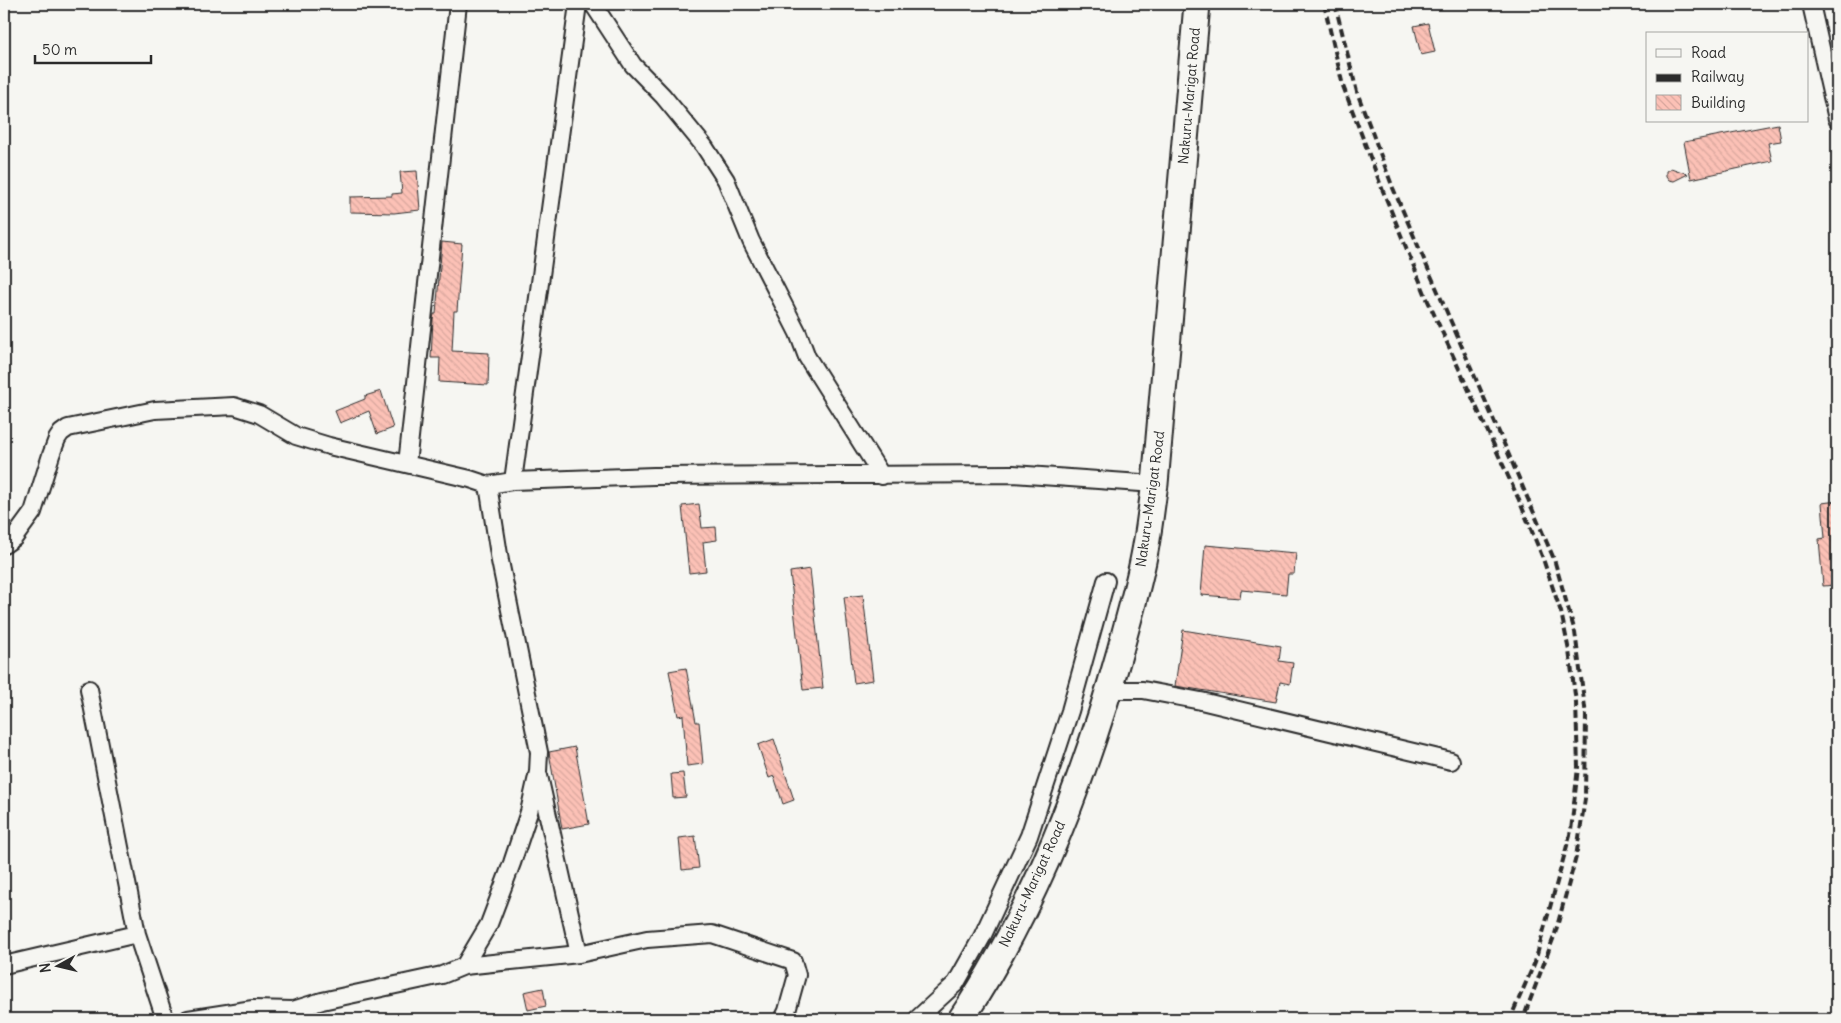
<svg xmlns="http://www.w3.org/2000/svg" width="1841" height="1023" viewBox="0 0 1841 1023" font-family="Delius,sans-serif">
  <defs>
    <pattern id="building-back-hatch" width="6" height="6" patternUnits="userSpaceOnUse" patternTransform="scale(1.25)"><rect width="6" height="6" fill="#fcc1b6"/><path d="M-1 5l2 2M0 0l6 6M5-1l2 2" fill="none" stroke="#d8a69d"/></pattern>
  </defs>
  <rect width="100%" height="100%" fill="#f6f6f2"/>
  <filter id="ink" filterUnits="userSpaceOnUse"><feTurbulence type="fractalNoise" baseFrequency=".02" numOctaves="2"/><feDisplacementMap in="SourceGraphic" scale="10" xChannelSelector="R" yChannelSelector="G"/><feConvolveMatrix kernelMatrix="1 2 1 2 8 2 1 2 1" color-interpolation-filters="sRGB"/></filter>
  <g filter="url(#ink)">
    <!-- building -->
    <path fill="url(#building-back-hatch)" stroke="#2b2b2b" d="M 1428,23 L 1435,52 L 1421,55 L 1414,26 Z
      M 1778,124 L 1781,141 L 1768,143 L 1772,161 L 1691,179 L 1684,142 Z
      M 1671,168 L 1688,174 L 1674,181 L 1669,180 L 1666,176 L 1666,171 Z
      M 417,171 L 420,210 L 394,213 L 350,212 L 350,197 L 392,196 L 392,194 L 402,193 L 400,172 Z
      M 442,242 L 462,244 L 457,311 L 454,311 L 452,351 L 489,353 L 488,385 L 439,382 L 440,358 L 431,358 L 433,319 L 434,314 L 436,314 Z
      M 381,391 L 393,428 L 377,434 L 369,411 L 340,423 L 335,411 L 365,399 L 365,396 Z
      M 1837,501 L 1837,585 L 1823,586 L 1819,539 L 1825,538 L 1822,503 Z
      M 699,504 L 702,528 L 716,527 L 717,540 L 703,542 L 706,571 L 689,573 L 682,506 Z
      M 1205,545 L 1296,553 L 1294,574 L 1288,574 L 1286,594 L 1241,590 L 1240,598 L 1201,595 Z
      M 810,569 L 823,688 L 803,690 L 790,572 Z
      M 863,595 L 873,680 L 854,683 L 844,597 Z
      M 1183,630 L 1281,646 L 1279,661 L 1293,663 L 1290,684 L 1280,682 L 1276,702 L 1175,686 Z
      M 686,668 L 696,722 L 699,722 L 703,764 L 687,766 L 683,715 L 678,716 L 669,671 Z
      M 774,739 L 794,800 L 783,804 L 774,776 L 769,778 L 758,745 Z
      M 575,747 L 589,824 L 562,829 L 549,752 Z
      M 683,773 L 686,797 L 673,798 L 671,774 Z
      M 695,836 L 699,868 L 682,870 L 679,838 Z
      M 543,988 L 546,1006 L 528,1010 L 524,992 Z"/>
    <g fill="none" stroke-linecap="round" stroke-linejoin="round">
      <!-- minor casing -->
      <g stroke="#2b2b2b" stroke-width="20">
        <path id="minor" d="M 593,4 L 633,65 L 663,96 L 704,146 L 726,180 L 751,241 L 798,333 L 807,357 L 882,476
          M 1811,4 L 1837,119
          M 407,464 L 458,4
          M 513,481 L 578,4
          M 4,545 L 14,538 L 33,512 L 51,455 L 57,439 L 61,433 L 68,428 L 155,410 L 234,406 L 259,414 L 296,436 L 329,446 L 470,479 L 488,485 L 513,481 L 654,476 L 1013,474 L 1155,484
          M 89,689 L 137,934 L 165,1019
          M 1109,690 L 1143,690 L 1201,701 L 1451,761
          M 539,776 L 579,954
          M 4,965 L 137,934
          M 464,966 L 579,954 L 647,939 L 712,934 L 793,961 L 797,975 L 787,1011 L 783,1019
          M 188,1019 L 253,1009 L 293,1010 L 322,1001 L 442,975 L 464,966 L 489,924 L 512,863 L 529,812 L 538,772 L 539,752 L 500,561 L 488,485
          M 917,1019 L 956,983 L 982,937 L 1029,836 L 1070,711 L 1106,581"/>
      </g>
      <!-- primary casing -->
      <g stroke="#2b2b2b" stroke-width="29">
        <path id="primary" d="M 961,1019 C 1035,908 1084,780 1120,651 C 1128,620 1138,588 1144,556 C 1149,532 1151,508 1155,484 L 1197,4"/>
      </g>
      <!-- minor -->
      <use href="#minor" stroke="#f6f6f2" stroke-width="16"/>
      <!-- primary -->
      <use href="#primary" stroke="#f6f6f2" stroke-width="25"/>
      <!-- rail -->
      <path stroke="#2b2b2b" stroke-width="4" stroke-dasharray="8 4" stroke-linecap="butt" d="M 1324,4 L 1343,86 L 1383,191 L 1428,301 L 1519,500 L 1542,556 L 1561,612 L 1569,651 L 1576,702 L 1578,767 L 1571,831 L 1535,962 L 1510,1019
        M 1335,4 L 1357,92 L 1393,188 L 1554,559 L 1575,632 L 1586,715 L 1585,799 L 1576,857 L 1555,934 L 1523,1019"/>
    </g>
  </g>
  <g text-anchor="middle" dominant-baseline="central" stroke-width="4.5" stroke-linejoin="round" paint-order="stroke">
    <!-- street labels -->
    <g font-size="14" fill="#2b2b2b" stroke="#f6f6f2">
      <text transform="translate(1189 96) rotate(-85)">Nakuru-Marigat Road</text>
      <text transform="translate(1150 499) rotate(-82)">Nakuru-Marigat Road</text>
      <text transform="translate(1032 884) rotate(-65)">Nakuru-Marigat Road</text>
    </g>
  </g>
  <!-- margin -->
  <rect width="1841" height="1023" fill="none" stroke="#f6f6f2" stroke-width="20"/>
  <rect x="10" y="10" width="1821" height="1003" fill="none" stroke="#2b2b2b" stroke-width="2" filter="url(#ink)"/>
  <!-- legend -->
  <rect x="1646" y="32" width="162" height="90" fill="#f6f6f2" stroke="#a5a5a2"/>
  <rect x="1656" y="49" width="25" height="8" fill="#f6f6f2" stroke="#a5a5a2"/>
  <text x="1691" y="58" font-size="15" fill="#2b2b2b">Road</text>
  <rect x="1656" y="74" width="25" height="8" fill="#2b2b2b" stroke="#a5a5a2"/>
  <text x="1691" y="82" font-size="15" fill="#2b2b2b">Railway</text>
  <rect x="1656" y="95" width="25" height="15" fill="url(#building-back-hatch)" stroke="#a5a5a2"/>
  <text x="1691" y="108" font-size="15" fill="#2b2b2b">Building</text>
  <!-- north arrow -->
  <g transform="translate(58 966) rotate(262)" stroke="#f6f6f2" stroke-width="4" paint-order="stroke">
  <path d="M0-4L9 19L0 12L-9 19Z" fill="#2b2b2b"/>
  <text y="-8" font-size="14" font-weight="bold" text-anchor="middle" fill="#2b2b2b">N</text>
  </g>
  <!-- scale -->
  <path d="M35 55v8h116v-8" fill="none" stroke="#2b2b2b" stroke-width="2.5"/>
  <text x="42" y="55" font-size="15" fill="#2b2b2b" stroke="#f6f6f2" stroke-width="4" paint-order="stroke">50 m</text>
</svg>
